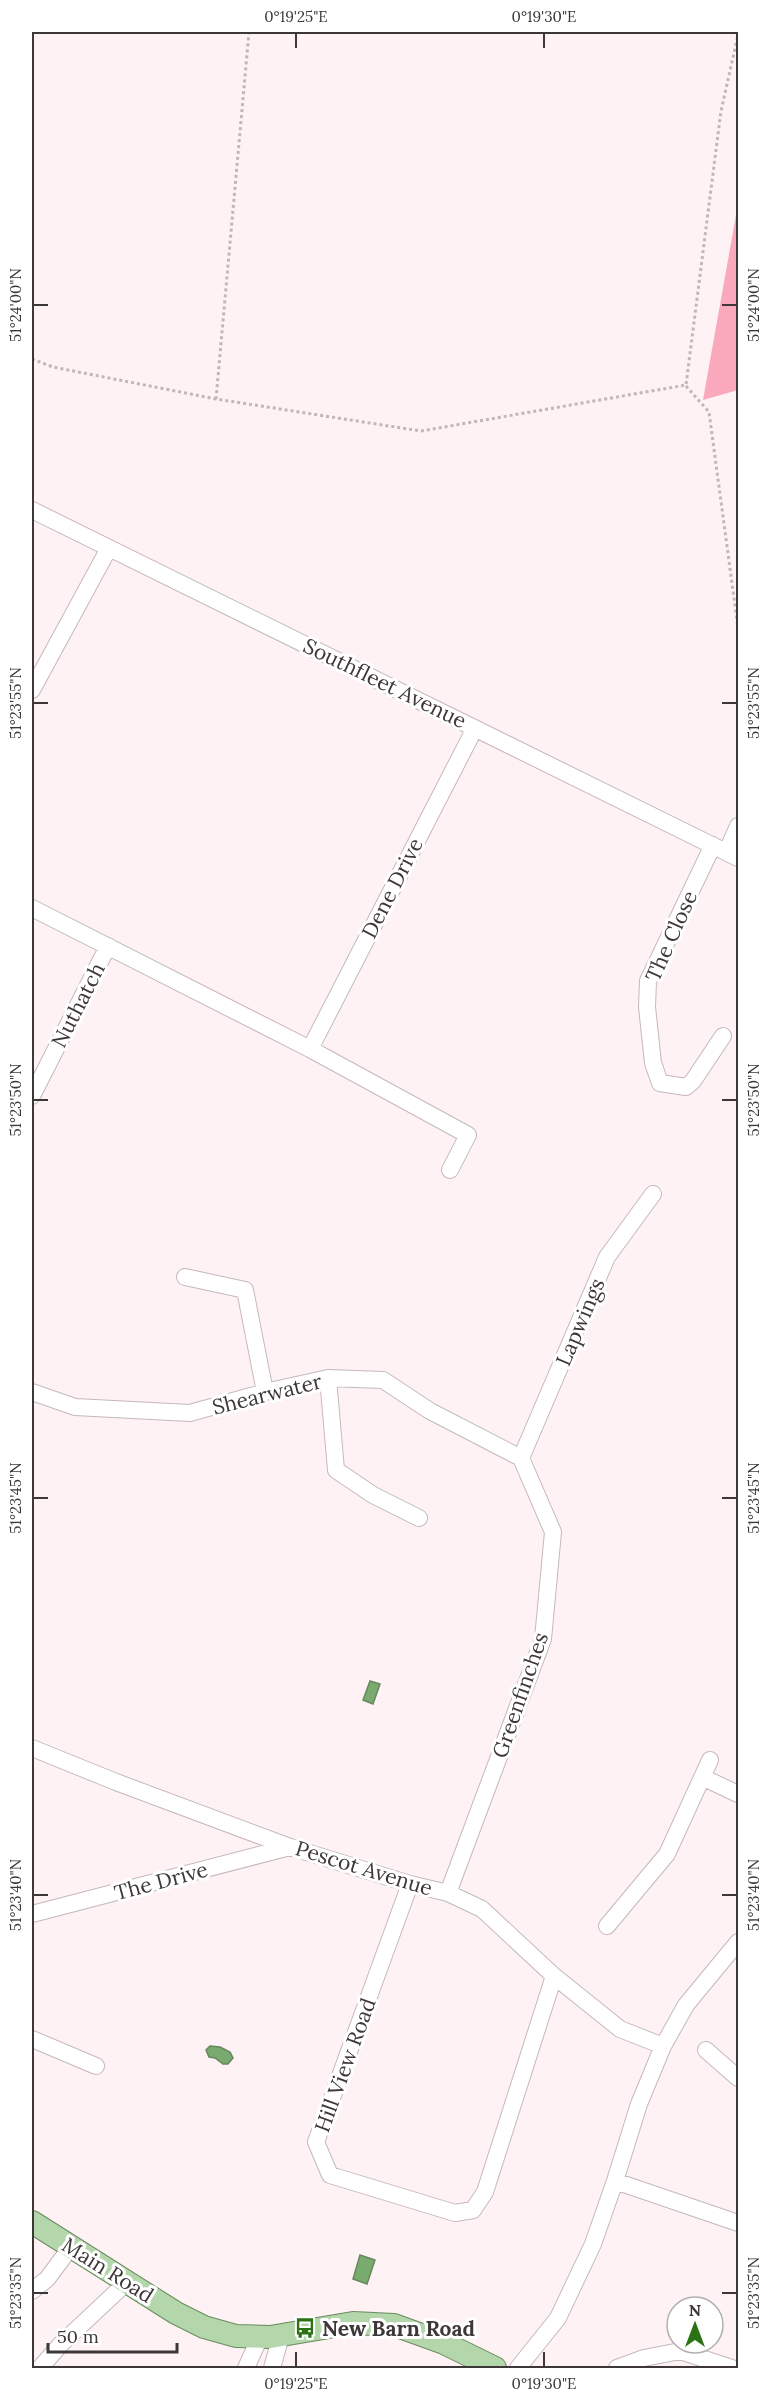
<svg xmlns="http://www.w3.org/2000/svg" width="770" height="2400" viewBox="0 0 770 2400" font-family="Lora,serif">
  <rect width="100%" height="100%" fill="#fef2f4"/>
  <!-- forest -->
  <path fill="#faa8bc" d="M 738,204 L 738,390 L 703,400 Z"/>
  <!-- water -->
  <path fill="#79aa6e" stroke="#67885e" stroke-width="1.5" d="M 370,1681 L 380,1684 L 373,1704 L 363,1700 Z
    M 210,2046 L 220,2047 L 230,2052 L 233,2058 L 228,2064 L 223,2064 L 215,2058 L 209,2057 L 206,2050 Z
    M 360,2255 L 375,2260 L 367,2284 L 353,2279 Z"/>
  <g fill="none" stroke-linecap="round" stroke-linejoin="round">
    <!-- minor casing -->
    <g stroke="#c6b8bb" stroke-width="18">
      <path id="minor" d="M 32,510 L 738,858
        M 32,690 L 109,548
        M 713,845 L 648,981 L 647,1007 L 653,1063 L 660,1083 L 686,1087 L 693,1081 L 723,1036
        M 727,851 L 738,826
        M 32,908 L 310,1049 L 468,1135 L 450,1170
        M 310,1049 L 475,728
        M 32,1096 L 108,946
        M 185,1277 L 245,1290 L 265,1392
        M 328,1378 L 336,1470 L 373,1495 L 419,1518
        M 32,1392 L 75,1407 L 190,1413 L 265,1392 L 328,1378 L 383,1380 L 430,1411 L 521,1458
        M 521,1458 L 607,1257 L 653,1194
        M 32,1748 L 116,1782 L 290,1847 L 410,1884 L 448,1893 L 482,1909 L 554,1976 L 620,2029 L 663,2046
        M 702,1777 L 738,1794
        M 410,1884 L 316,2142 L 330,2175 L 455,2213 L 473,2210 L 485,2192 L 554,1976
        M 448,1893 L 543,1639 L 553,1532 L 521,1458
        M 32,1914 L 290,1847
        M 607,1926 L 667,1854 L 710,1760
        M 32,2039 L 96,2066
        M 706,2050 L 738,2078
        M 615,2181 L 738,2223
        M 32,2291 L 47,2279 L 71,2247
        M 40,2368 L 61,2344 L 127,2282
        M 246,2368 L 260,2337
        M 272,2368 L 281,2336
        M 518,2368 L 558,2318 L 593,2244 L 615,2181 L 639,2104 L 663,2046 L 686,2005 L 738,1942
        M 617,2368 L 644,2358 L 680,2351 L 732,2368"/>
    </g>
    <!-- major casing -->
    <g stroke="#698c5e" stroke-width="24">
      <path id="major" d="M 32,2222 L 176,2313 L 204,2327 L 236,2336 L 270,2337 L 353,2323 L 394,2325 L 444,2343 L 495,2368"/>
    </g>
    <!-- path -->
    <path stroke="#c1b7b9" stroke-width="3" stroke-dasharray="3 3" stroke-linecap="butt" d="M 32,359 L 53,367 L 216,399 L 421,431 L 686,385 L 721,111 L 738,35
      M 686,386 L 709,412 L 738,628
      M 216,399 L 249,32"/>
    <!-- minor -->
    <use href="#minor" stroke="#fff" stroke-width="16"/>
    <!-- major -->
    <use href="#major" stroke="#b3d6ab" stroke-width="22"/>
  </g>
  <!-- ticks -->
  <path fill="none" stroke="#3d3738" stroke-width="2" d="M 296,33 L 296,48M 544,33 L 544,48M 33,305 L 48,305M 722,305 L 737,305M 33,703 L 48,703M 722,703 L 737,703M 33,1100 L 48,1100M 722,1100 L 737,1100M 33,1498 L 48,1498M 722,1498 L 737,1498M 33,1895 L 48,1895M 722,1895 L 737,1895M 33,2293 L 48,2293M 722,2293 L 737,2293M 296,2352 L 296,2367M 544,2352 L 544,2367"/>
  <!-- icons -->
  <defs>
    <g id="bus-bare" transform="scale(1.62)"><path d="M-5-6H5V4H4V6H2V4H-2V6H-4V4H-5ZM-3.5-4V0h7V-4ZM-3.5 1.2v1.5H-2V1.2ZM2 1.2v1.5H3.5V1.2Z" fill="#2b7214" stroke="#fff" stroke-width="2.5" paint-order="stroke"/></g>
  </defs>
  <g fill-rule="evenodd">
    <use href="#bus-bare" x="305" y="2328"/>
  </g>
  <g text-anchor="middle" dominant-baseline="central" stroke-width="6" stroke-linejoin="round" paint-order="stroke">
    <!-- street labels -->
    <g font-size="21" fill="#3d3738" stroke="#fff">
      <text transform="translate(385 683) rotate(26)">Southfleet Avenue</text>
      <text transform="translate(392 888) rotate(-63)">Dene Drive</text>
      <text transform="translate(671 936) rotate(-66)">The Close</text>
      <text transform="translate(78 1005) rotate(-63)">Nuthatch</text>
      <text transform="translate(580 1322) rotate(-67)">Lapwings</text>
      <text transform="translate(267 1394) rotate(-14)">Shearwater</text>
      <text transform="translate(520 1695) rotate(-71)">Greenfinches</text>
      <text transform="translate(364 1868) rotate(17)">Pescot Avenue</text>
      <text transform="translate(161 1881) rotate(-15)">The Drive</text>
      <text transform="translate(345 2065) rotate(-70)">Hill View Road</text>
      <text transform="translate(108 2270) rotate(32)">Main Road</text>
    </g>
    <!-- poi labels -->
    <g font-size="21" font-weight="bold" fill="#3d3738" stroke="#fff" text-anchor="start">
      <text x="322" y="2328">New Barn Road</text>
    </g>
  </g>
  <!-- border -->
  <rect width="770" height="2400" fill="none" stroke="#ffffff" stroke-width="66"/>
  <!-- north arrow -->
  <g transform="translate(695 2325)"><circle r="28" fill="#ffffff" stroke="#b1afaf" stroke-width="1.5"/>
  <path d="M0-4.5L10 22L0 15L-10 22Z" fill="#2b7214"/>
  <text y="-9" font-size="16" font-weight="bold" text-anchor="middle" fill="#3d3738">N</text>
  </g>
  <!-- scale -->
  <path d="M48 2343v9h129v-9" fill="none" stroke="#3d3738" stroke-width="3"/>
  <text x="57" y="2343" font-size="18" fill="#3d3738" stroke="#ffffff" stroke-width="4.5" paint-order="stroke">50 m</text>
  <rect x="33" y="33" width="704" height="2334" fill="none" stroke="#3d3738" stroke-width="2"/>
  <g font-size="15" text-anchor="middle" fill="#3d3738">
    <text x="296" y="22">0°19'25"E</text>
    <text x="544" y="22">0°19'30"E</text>
    <text transform="translate(16 305) rotate(-90)" y="5">51°24'00"N</text>
    <text transform="translate(754 305) rotate(-90)" y="5">51°24'00"N</text>
    <text transform="translate(16 703) rotate(-90)" y="5">51°23'55"N</text>
    <text transform="translate(754 703) rotate(-90)" y="5">51°23'55"N</text>
    <text transform="translate(16 1100) rotate(-90)" y="5">51°23'50"N</text>
    <text transform="translate(754 1100) rotate(-90)" y="5">51°23'50"N</text>
    <text transform="translate(16 1498) rotate(-90)" y="5">51°23'45"N</text>
    <text transform="translate(754 1498) rotate(-90)" y="5">51°23'45"N</text>
    <text transform="translate(16 1895) rotate(-90)" y="5">51°23'40"N</text>
    <text transform="translate(754 1895) rotate(-90)" y="5">51°23'40"N</text>
    <text transform="translate(16 2293) rotate(-90)" y="5">51°23'35"N</text>
    <text transform="translate(754 2293) rotate(-90)" y="5">51°23'35"N</text>
    <text x="296" y="2389">0°19'25"E</text>
    <text x="544" y="2389">0°19'30"E</text>
  </g>
</svg>
